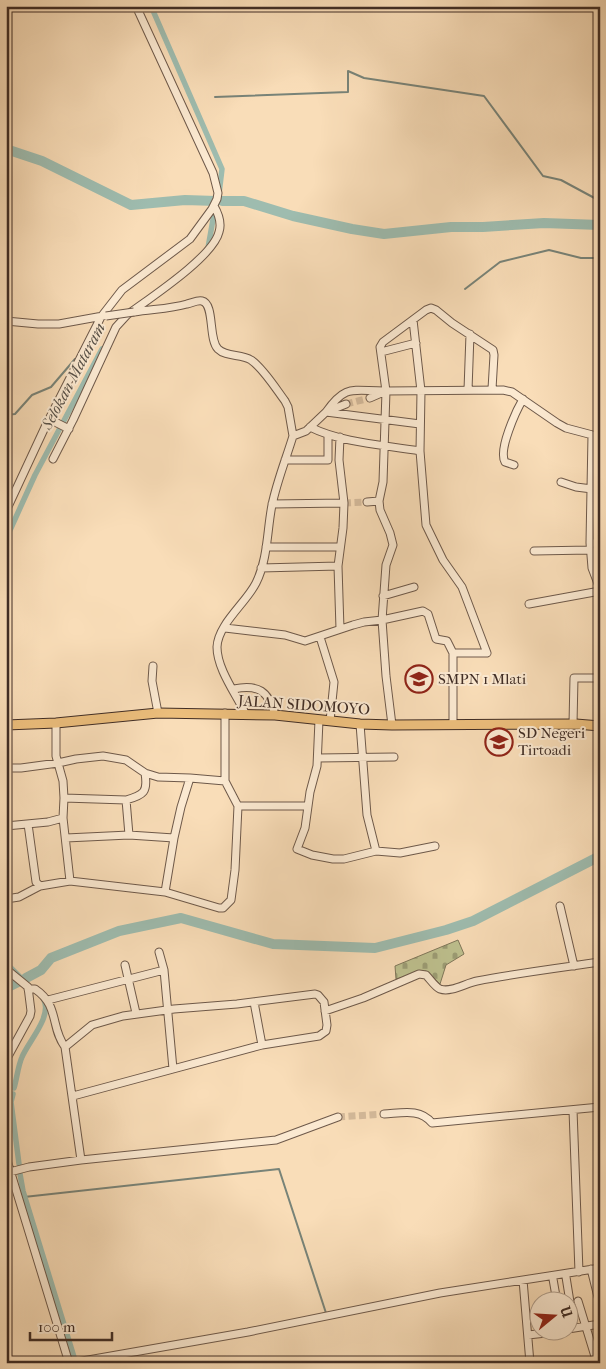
<svg xmlns="http://www.w3.org/2000/svg" width="606" height="1369" viewBox="0 0 606 1369" font-family="'IM FELL French Canon',serif">
  <defs>
    <pattern id="cemetery-stones" width="16" height="16" patternUnits="userSpaceOnUse" patternTransform="scale(1.25)"><rect width="16" height="16" fill="#bec18f"/><path d="M2 7V4a2 2 0 0 1 4 0v3zM10 15v-3a2 2 0 0 1 4 0v3z" fill="#9c9d75"/></pattern>
  </defs>
  <rect width="100%" height="100%" fill="#f9ddb8"/>
  <filter id="stains"><feTurbulence type="fractalNoise" baseFrequency=".004" numOctaves="4"/><feColorMatrix values="0 0 0 0 .2 0 0 0 0 .09 0 0 0 0 .02 0 0 0 .5 -.17"/></filter>
  <radialGradient id="worn" r=".72"><stop offset=".6" stop-color="#630" stop-opacity="0"/><stop offset="1" stop-color="#630" stop-opacity=".3"/></radialGradient>
  <!-- cemetery -->
  <path fill="url(#cemetery-stones)" stroke="#7f775a" d="M 458,940 L 464,954 L 446,965 L 440,984 L 426,971 L 396,979 L 395,966 Z"/>
  <g fill="none" stroke-linecap="round" stroke-linejoin="round">
    <!-- stream -->
    <path stroke="#788378" stroke-width="2" d="M 215,97 L 348,92 L 348,71 L 364,78 L 484,96 L 543,176 L 561,180 L 600,201
      M 465,289 L 500,262 L 549,250 L 581,258 L 600,258
      M 6,415 L 15,414 L 32,395 L 51,387 L 75,359
      M 24,1197 L 279,1169 L 326,1313"/>
    <!-- canal -->
    <path stroke="#9ebcaf" stroke-width="5.5" d="M 151,6 L 222,169 L 219,194
      M 208,248 L 215,208
      M 6,539 L 35,475 L 102,349
      M 11,968 L 22,979
      M 14,1088 C 17,1078 18,1066 22,1057 C 28,1042 52,1017 44,1000
      M 13,1094 L 11,1102 L 19,1164
      M 20,1174 L 23,1191 L 74,1357"/>
    <!-- river -->
    <path stroke="#9ebcaf" stroke-width="10" d="M 6,149 L 42,161 L 131,205 L 185,200 L 216,201
      M 222,201 L 244,201 L 293,216 L 352,229 L 384,234 L 451,227 L 483,227 L 544,223 L 600,225
      M 26,978 L 41,970 L 51,958 L 119,931 L 181,918 L 273,944 L 375,948 L 446,930 L 473,921 L 600,856
      M 6,988 L 20,981"/>
    <!-- minor-tunnel -->
    <path stroke="#d4ba9b" stroke-width="7" stroke-dasharray="7 3.5" stroke-linecap="butt" d="M 346,404 L 370,398
      M 344,503 L 367,502
      M 338,1117 L 384,1114"/>
    <!-- minor casing -->
    <g stroke="#6e594a" stroke-width="9">
      <path id="minor" d="M 134,312 C 152,309 170,309 187,304 C 192,303 197,300 202,301 C 215,304 208,339 218,349 C 226,357 241,354 251,360 C 263,368 276,389 285,401 L 288,407 L 293,436
        M 413,320 L 421,391 L 420,451 L 426,525 L 443,560 L 462,587 L 487,653 L 453,653
        M 6,321 L 38,324 L 59,324 L 103,316
        M 381,352 L 416,343
        M 468,390 L 470,334
        M 384,391 C 352,391 346,384 326,412 L 420,424
        M 370,398 L 386,391 L 503,390 L 512,392 L 557,423 L 566,428 L 600,437
        M 49,419 L 69,429
        M 310,427 C 342,443 384,445 420,451
        M 592,435 L 590,543 L 592,568 L 600,589
        M 340,437 L 339,460 L 344,503
        M 53,459 L 73,420 L 116,327 L 127,315 C 150,298 213,257 219,232 C 222,223 218,213 214,206
        M 285,460 L 328,460 L 328,435
        M 514,465 L 505,462 C 498,450 516,411 523,399
        M 561,482 L 576,487 L 592,489
        M 367,502 L 379,501
        M 272,504 L 344,503 L 343,528 L 338,566
        M 6,511 L 46,425 L 101,317 L 122,290 L 190,239 L 212,209 L 217,199 L 218,193 L 213,173 L 136,6
        M 590,543 L 600,543
        M 266,547 L 340,547
        M 534,551 L 590,550
        M 261,568 L 338,566 L 340,629
        M 383,596 L 414,587
        M 529,604 L 600,591
        M 225,628 L 285,635 L 305,641 L 353,625 L 364,622 L 382,620 L 386,565 L 393,545 L 390,533 L 380,510 L 379,501 L 383,482 L 386,391 L 380,347 L 383,342 L 426,310 L 431,308 L 436,310 L 452,323 L 493,350 L 494,355 L 492,389
        M 320,637 L 334,682 L 330,721
        M 153,666 L 152,681 L 158,713
        M 234,689 C 258,684 269,691 275,715
        M 225,713 L 225,781 L 238,806
        M 245,713 C 236,694 217,669 217,647 C 218,624 246,603 256,583 C 268,559 267,530 272,505 C 277,481 286,459 293,436 L 306,431 L 326,412 L 346,404
        M 319,720 L 317,766 L 310,792 L 305,828 L 297,849 L 312,855 L 333,859 L 344,859 L 376,851 L 400,853 L 435,846
        M 360,724 L 367,815 L 376,851
        M 573,724 L 574,678 L 600,678
        M 392,725 L 386,676 L 382,620 L 423,611 L 428,614 L 436,639 L 447,641 L 453,653 L 453,725
        M 318,758 L 394,757
        M 6,768 L 21,768 L 58,763 L 76,759 L 103,756 L 126,760 L 145,773 L 158,777 L 190,778
        M 64,798 L 126,800 L 129,835 L 174,838
        M 126,800 C 144,795 148,792 145,773
        M 63,818 L 70,881
        M 28,824 L 36,882 L 40,886
        M 6,826 L 48,822 L 63,818 L 64,798 L 63,781 L 56,756 L 56,723
        M 66,838 L 129,835
        M 165,892 L 174,838 L 181,807 L 190,778 L 225,781
        M 6,899 L 19,897 L 40,886 L 70,881 L 165,892 L 219,908 L 223,908 L 231,900 L 235,870 L 238,806 L 308,806
        M 560,906 L 574,966
        M 159,952 L 164,970
        M 6,957 L 6,965
        M 125,965 L 136,1013
        M 6,969 L 28,987 L 31,1011 L 30,1016 L 6,1060
        M 28,989 L 35,989 C 60,1006 50,1027 65,1047 L 81,1160
        M 48,1000 L 164,970 L 173,1069
        M 254,1002 L 262,1045
        M 325,1011 L 363,998 L 419,974 L 426,975 C 430,979 435,987 440,989 C 451,993 466,983 477,981 C 518,973 559,968 600,962
        M 65,1047 L 92,1025 L 123,1016 L 174,1009 L 237,1004 L 315,994 L 318,995 L 324,1002 L 327,1025 L 326,1031 L 319,1036 L 262,1045 L 73,1096
        M 573,1110 L 579,1272
        M 384,1114 C 402,1113 420,1108 432,1123 L 600,1107
        M 6,1157 L 69,1363
        M 6,1173 L 29,1167 L 81,1160 L 276,1140 L 338,1117
        M 591,1269 L 598,1297
        M 566,1277 L 570,1302
        M 553,1279 L 557,1302
        M 523,1280 L 530,1363
        M 578,1301 L 597,1363
        M 568,1329 L 600,1324
        M 528,1335 L 555,1332
        M 71,1363 L 248,1332 L 440,1293 L 600,1268"/>
    </g>
    <!-- major casing -->
    <g stroke="#402d25" stroke-width="11">
      <path id="major" d="M 6,725 L 56,723 L 158,713 L 275,715 L 360,724 L 392,725 L 576,724 L 600,726"/>
    </g>
    <!-- minor -->
    <use href="#minor" stroke="#fbe9d1" stroke-width="7"/>
    <!-- major -->
    <use href="#major" stroke="#ecbe7c" stroke-width="9"/>
    <!-- minor-bridge casing -->
    <g stroke="#6e594a" stroke-width="9" stroke-linecap="butt">
      <path id="minor-bridge" d="M 106,316 L 134,312"/>
    </g>
    <!-- minor-bridge -->
    <use href="#minor-bridge" stroke="#fbe9d1" stroke-width="7"/>
  </g>
  <!-- icons -->
  <defs>
    <g id="school-ring" transform="scale(1.4375)"><circle r="9.5" fill="#fbe9d1" stroke="#8f2418" stroke-width="1.5"/><path d="M0-5L7-2L0 1L-7-2ZM-4 1L0 2.5L4 1V4Q0 6-4 4Z" fill="#8f2418"/></g>
  </defs>
  <g fill-rule="evenodd">
    <use href="#school-ring" x="419" y="679"/>
    <use href="#school-ring" x="499" y="742"/>
  </g>
  <g text-anchor="middle" dominant-baseline="central" stroke-width="4" stroke-linejoin="round" paint-order="stroke">
    <!-- poi labels -->
    <g font-size="15" fill="#402d25" stroke="#fbe9d1" text-anchor="start">
      <text x="438" y="679">SMPN 1 Mlati</text>
      <text x="518" y="733">SD Negeri<tspan x="518" dy="17">Tirtoadi</tspan></text>
    </g>
    <!-- street labels -->
    <g font-size="15" fill="#402d25" stroke="#fbe9d1">
      <text transform="translate(304 705) rotate(4)">JALAN SIDOMOYO</text>
    </g>
    <!-- water labels -->
    <g font-size="16" font-style="italic" fill="#585148" stroke="#fbe9d1">
      <text transform="translate(73 376) rotate(-62)">Selokan Mataram</text>
    </g>
  </g>
  <!-- margin -->
  <rect width="606" height="1369" fill="none" stroke="#f9ddb8" stroke-width="25"/>
  <rect x="8" y="8" width="591" height="1354" fill="none" stroke="#402d25" stroke-width="2.5"/>
  <rect x="12" y="12" width="581" height="1344" fill="none" stroke="#402d25"/>
  <!-- north arrow -->
  <g transform="translate(554 1316) rotate(72)"><circle r="24" fill="#fbe9d1" stroke="#b09e8c"/>
  <path d="M0-4L9 19L0 12L-9 19Z" fill="#8f2418"/>
  <text y="-8" font-size="14" font-weight="bold" text-anchor="middle" fill="#402d25">U</text>
  </g>
  <!-- scale -->
  <path d="M30 1332v8h82v-8" fill="none" stroke="#402d25" stroke-width="2.5"/>
  <text x="38" y="1332" font-size="15" fill="#402d25" stroke="#fbe9d1" stroke-width="4" paint-order="stroke">100 m</text>
  <rect width="100%" height="100%" filter="url(#stains)"/>
  <rect width="100%" height="100%" fill="url(#worn)"/>
</svg>
